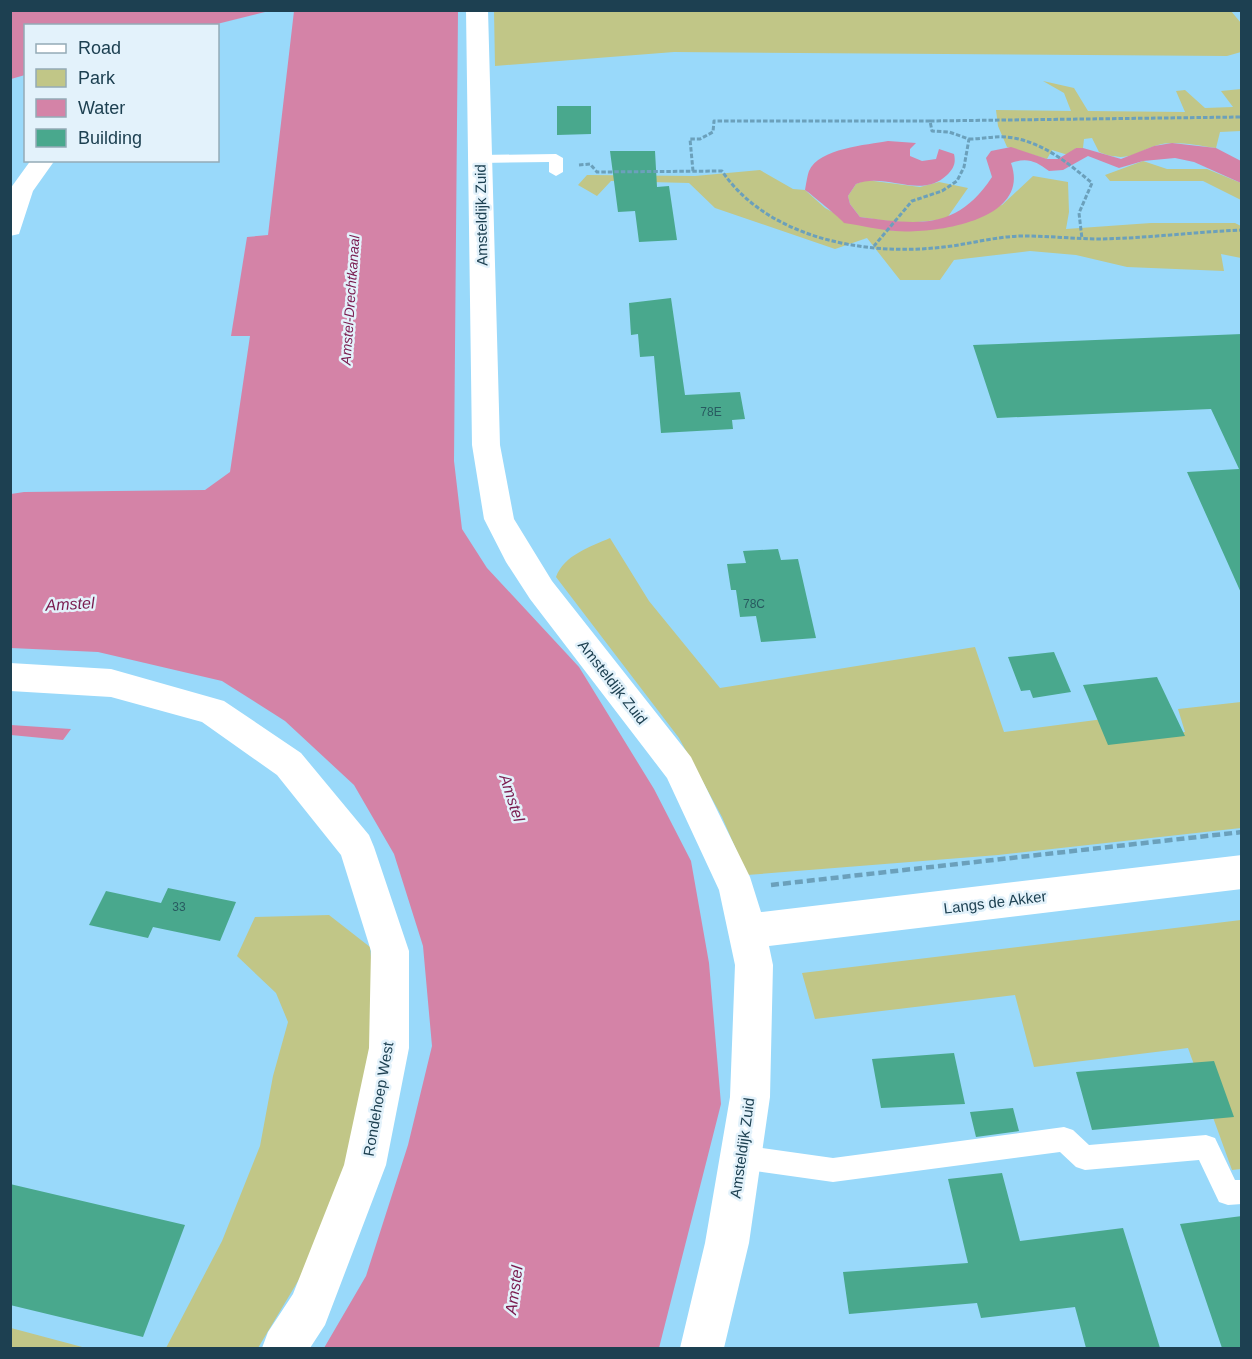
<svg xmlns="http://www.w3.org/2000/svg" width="1252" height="1359" viewBox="0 0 1252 1359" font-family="Helvetica,sans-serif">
  <rect width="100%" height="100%" fill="#99d9fa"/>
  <!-- green -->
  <path fill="#c1c687" d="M 494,11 L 1231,11 L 1241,23 L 1241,52 L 1227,56 L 674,52 L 495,66 Z
    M 1043,81 L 1074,88 L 1088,111 L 1185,112 L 1176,91 L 1185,90 L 1205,108 L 1233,107 L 1221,91 L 1241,89 L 1241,131 L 1220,132 L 1216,148 C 1202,146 1187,143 1173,143 C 1141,143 1135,167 1099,152 L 1092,138 L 1084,139 L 1083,148 L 1076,148 L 1068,155 L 1052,150 L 1047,159 L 1007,147 L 998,126 L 996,110 L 1071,111 L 1064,93 Z
    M 1143,161 L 1167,169 L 1207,169 L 1241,183 L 1241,200 L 1203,181 L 1110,181 L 1105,175 Z
    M 760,170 L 793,189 L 805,190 L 825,208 L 838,215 L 894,231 L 1002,205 L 1033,176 L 1068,182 L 1069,212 L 1066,229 L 1151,223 L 1235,223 L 1241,226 L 1241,258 L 1221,254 L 1224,271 L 1127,267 L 1076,255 L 1030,251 L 954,260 L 940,280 L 900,280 L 867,238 L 835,249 L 715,208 L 689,183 L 611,181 L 597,196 L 578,185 L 587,175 L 695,176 Z
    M 866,180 L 920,187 L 939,182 L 968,188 L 947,218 C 912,225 894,222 860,217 L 850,204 L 848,196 L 856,184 Z
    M 610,538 L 649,601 L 720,688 L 975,647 L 1004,732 L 1111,718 L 1119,738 L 1185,732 L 1178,709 L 1241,702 L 1241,828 L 998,855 L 747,875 L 722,817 L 679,738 L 556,577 C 564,555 590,547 610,538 Z
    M 329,915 L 370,947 L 377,1020 L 359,1134 L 304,1271 L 258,1348 L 166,1348 L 222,1241 L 260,1146 L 273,1076 L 288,1022 L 276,993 L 237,956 L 255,917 Z
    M 1241,920 L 1241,1169 L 1232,1170 L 1188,1048 L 1034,1067 L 1015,995 L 815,1019 L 802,973 Z
    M 10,1328 L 11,1328 L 86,1348 L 11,1348 Z"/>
  <!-- water -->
  <path fill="#d483a7" d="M 11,10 L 269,10 L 269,11 L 213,25 L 26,26 L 25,75 L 11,79 Z
    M 288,11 L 458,11 L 454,461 L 462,529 L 487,568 L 579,667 L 654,789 L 691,861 L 709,963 L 721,1104 L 659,1348 L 324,1348 L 366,1276 L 408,1145 L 432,1046 L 423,946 L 394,854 L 354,785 L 285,721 L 222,681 L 98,652 L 11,648 L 11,494 L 24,492 L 205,490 L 230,472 L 250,336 L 231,336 L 247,237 L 268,235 L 294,11 Z
    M 888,141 L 916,143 L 910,149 L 910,156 L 922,161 L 936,159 L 939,149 L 954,154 C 956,163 954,168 947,175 C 921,200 886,172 856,184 L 848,196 L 850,204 L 860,217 C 916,224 956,232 992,177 L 986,158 L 991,151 L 1011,147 L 1047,159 L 1058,159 L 1076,148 L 1083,148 L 1121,159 L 1154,146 L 1172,143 L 1216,148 L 1241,161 L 1241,183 L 1194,162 L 1175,158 L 1143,161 L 1119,168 L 1088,156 L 1063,170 L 1049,171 C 1036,161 1027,157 1011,163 C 1032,221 933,234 895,231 C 878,230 861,225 844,223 C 840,218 811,194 805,190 C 806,185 807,177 809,171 C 819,148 867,145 888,141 Z
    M 11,725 L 71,729 L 63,740 L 11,735 Z"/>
  <!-- building -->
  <path fill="#49a88d" d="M 557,106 L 591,106 L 591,134 L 557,135 Z
    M 610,151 L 655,151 L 657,187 L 669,186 L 677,240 L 639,242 L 635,211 L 618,212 Z
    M 671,298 L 685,395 L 740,392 L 745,419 L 732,420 L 733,429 L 661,433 L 654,356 L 640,357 L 638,334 L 631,335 L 629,303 Z
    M 1242,334 L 1242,595 L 1187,472 L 1239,469 L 1211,409 L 997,418 L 973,345 Z
    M 778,549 L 781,560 L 798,559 L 816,638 L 761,642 L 756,616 L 740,617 L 736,590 L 731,590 L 727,564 L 746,563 L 743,551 Z
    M 1054,652 L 1071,692 L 1033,698 L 1030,690 L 1021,691 L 1008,657 Z
    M 1157,677 L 1185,736 L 1108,745 L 1083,685 Z
    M 168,888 L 236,902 L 220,941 L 153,927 L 148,938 L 89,925 L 106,891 L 161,903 Z
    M 954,1053 L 965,1104 L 881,1108 L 872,1059 Z
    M 1214,1061 L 1234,1117 L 1092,1130 L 1076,1072 Z
    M 1013,1108 L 1019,1131 L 976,1137 L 970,1112 Z
    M 1002,1173 L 1020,1241 L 1123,1228 L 1160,1348 L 1086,1348 L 1075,1307 L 981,1318 L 977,1303 L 849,1314 L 843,1272 L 968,1263 L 948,1179 Z
    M 10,1184 L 185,1225 L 143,1337 L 10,1305 Z
    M 1242,1216 L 1242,1348 L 1222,1348 L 1180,1224 Z"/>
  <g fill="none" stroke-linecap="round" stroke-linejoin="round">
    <!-- path-far1 -->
    <path stroke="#6ba0bb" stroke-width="3" stroke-dasharray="4.5 2" stroke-linecap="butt" d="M 930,121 L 1242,117
      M 969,139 C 981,139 994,136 1006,137 C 1040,140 1067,162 1092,183 L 1079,213 L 1082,239
      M 579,165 L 590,164 L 597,172 L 722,171 C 766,236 859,255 934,248 C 964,246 994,236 1024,236 C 1050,236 1075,239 1101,239 C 1148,238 1195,232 1242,230
      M 693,171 L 690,139 L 700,139 L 713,132 L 714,121 L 930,121 L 932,131 L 949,132 L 969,139 L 964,167 L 957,181 L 942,191 L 912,201 L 874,246"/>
    <!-- path -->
    <path stroke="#6ba0bb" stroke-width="4.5" stroke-dasharray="8 4" stroke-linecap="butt" d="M 771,885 L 1242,832"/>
    <!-- service -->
    <path fill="#fff" fill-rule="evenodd" d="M 556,154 L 563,158 L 563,172 L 556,176 L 549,172 L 549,162 L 480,163 L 473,159 L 480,155 Z
      M 1064,1127 L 1073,1130 L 1089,1145 L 1206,1135 L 1215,1138 L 1235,1180 L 1242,1180 L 1242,1204 L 1228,1205 L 1219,1202 L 1199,1160 L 1085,1170 L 1076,1167 L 1060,1152 L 833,1182 L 741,1169 L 732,1166 L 729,1157 L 732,1148 L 741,1145 L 833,1158 Z"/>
    <!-- minor -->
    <path fill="#fff" fill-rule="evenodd" d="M 31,160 L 55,160 L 33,191 L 19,234 L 10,236 L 10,189 Z
      M 10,663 L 111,669 L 224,701 L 301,753 L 369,835 L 374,847 L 409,951 L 409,1048 L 386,1165 L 325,1325 L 310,1348 L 262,1348 L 268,1332 L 293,1294 L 344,1165 L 369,1048 L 371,951 L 341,855 L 277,775 L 202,722 L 111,697 L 10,691 Z"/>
    <!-- tertiary -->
    <path fill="#fff" fill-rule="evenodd" d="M 466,10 L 488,10 L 500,445 L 514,519 L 552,581 L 691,757 L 750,877 L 761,912 L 1242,855 L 1242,889 L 769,946 L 773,965 L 770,1097 L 749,1243 L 724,1348 L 680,1348 L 705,1243 L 730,1097 L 735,965 L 719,890 L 667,778 L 530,599 L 506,562 L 484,519 L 472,445 Z"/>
  </g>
  <g text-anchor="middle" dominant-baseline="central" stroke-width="5" stroke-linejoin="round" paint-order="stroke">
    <!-- number labels -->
    <g font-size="12" fill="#285a60">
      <text x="711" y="412">78E</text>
      <text x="754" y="604">78C</text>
      <text x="179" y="907">33</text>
    </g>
    <!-- far-water labels -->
    <g font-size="14" font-style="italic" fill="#791a4e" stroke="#e3f2fb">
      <text transform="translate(350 300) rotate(-86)">Amstel-Drechtkanaal</text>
    </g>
    <!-- street labels -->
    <g font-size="15" fill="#1d4051" stroke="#e3f2fb">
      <text transform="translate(481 215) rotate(-91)">Amsteldijk Zuid</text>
      <text transform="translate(613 682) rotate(52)">Amsteldijk Zuid</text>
      <text transform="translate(995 902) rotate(-7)">Langs de Akker</text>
      <text transform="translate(378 1099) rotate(-80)">Rondehoep West</text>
      <text transform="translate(742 1148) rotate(-82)">Amsteldijk Zuid</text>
    </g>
    <!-- water labels -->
    <g font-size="16" font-style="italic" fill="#791a4e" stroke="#e3f2fb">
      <text transform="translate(70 604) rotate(-3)">Amstel</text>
      <text transform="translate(512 798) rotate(72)">Amstel</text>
      <text transform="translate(514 1290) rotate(-82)">Amstel</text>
    </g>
  </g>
  <!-- border -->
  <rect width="1252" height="1359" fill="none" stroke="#1d4051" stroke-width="24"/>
  <!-- legend -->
  <rect x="24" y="24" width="195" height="138" fill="#e3f2fb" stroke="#94abb7" stroke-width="1.5"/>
  <rect x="36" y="44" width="30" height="9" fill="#ffffff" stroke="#94abb7" stroke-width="1.5"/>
  <text x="78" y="54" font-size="18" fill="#1d4051">Road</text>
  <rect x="36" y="69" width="30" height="18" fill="#c1c687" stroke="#94abb7" stroke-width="1.5"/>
  <text x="78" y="84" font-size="18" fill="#1d4051">Park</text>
  <rect x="36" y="99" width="30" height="18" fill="#d483a7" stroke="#94abb7" stroke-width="1.5"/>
  <text x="78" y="114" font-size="18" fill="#1d4051">Water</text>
  <rect x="36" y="129" width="30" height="18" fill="#49a88d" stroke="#94abb7" stroke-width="1.5"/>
  <text x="78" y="144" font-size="18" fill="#1d4051">Building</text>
</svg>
